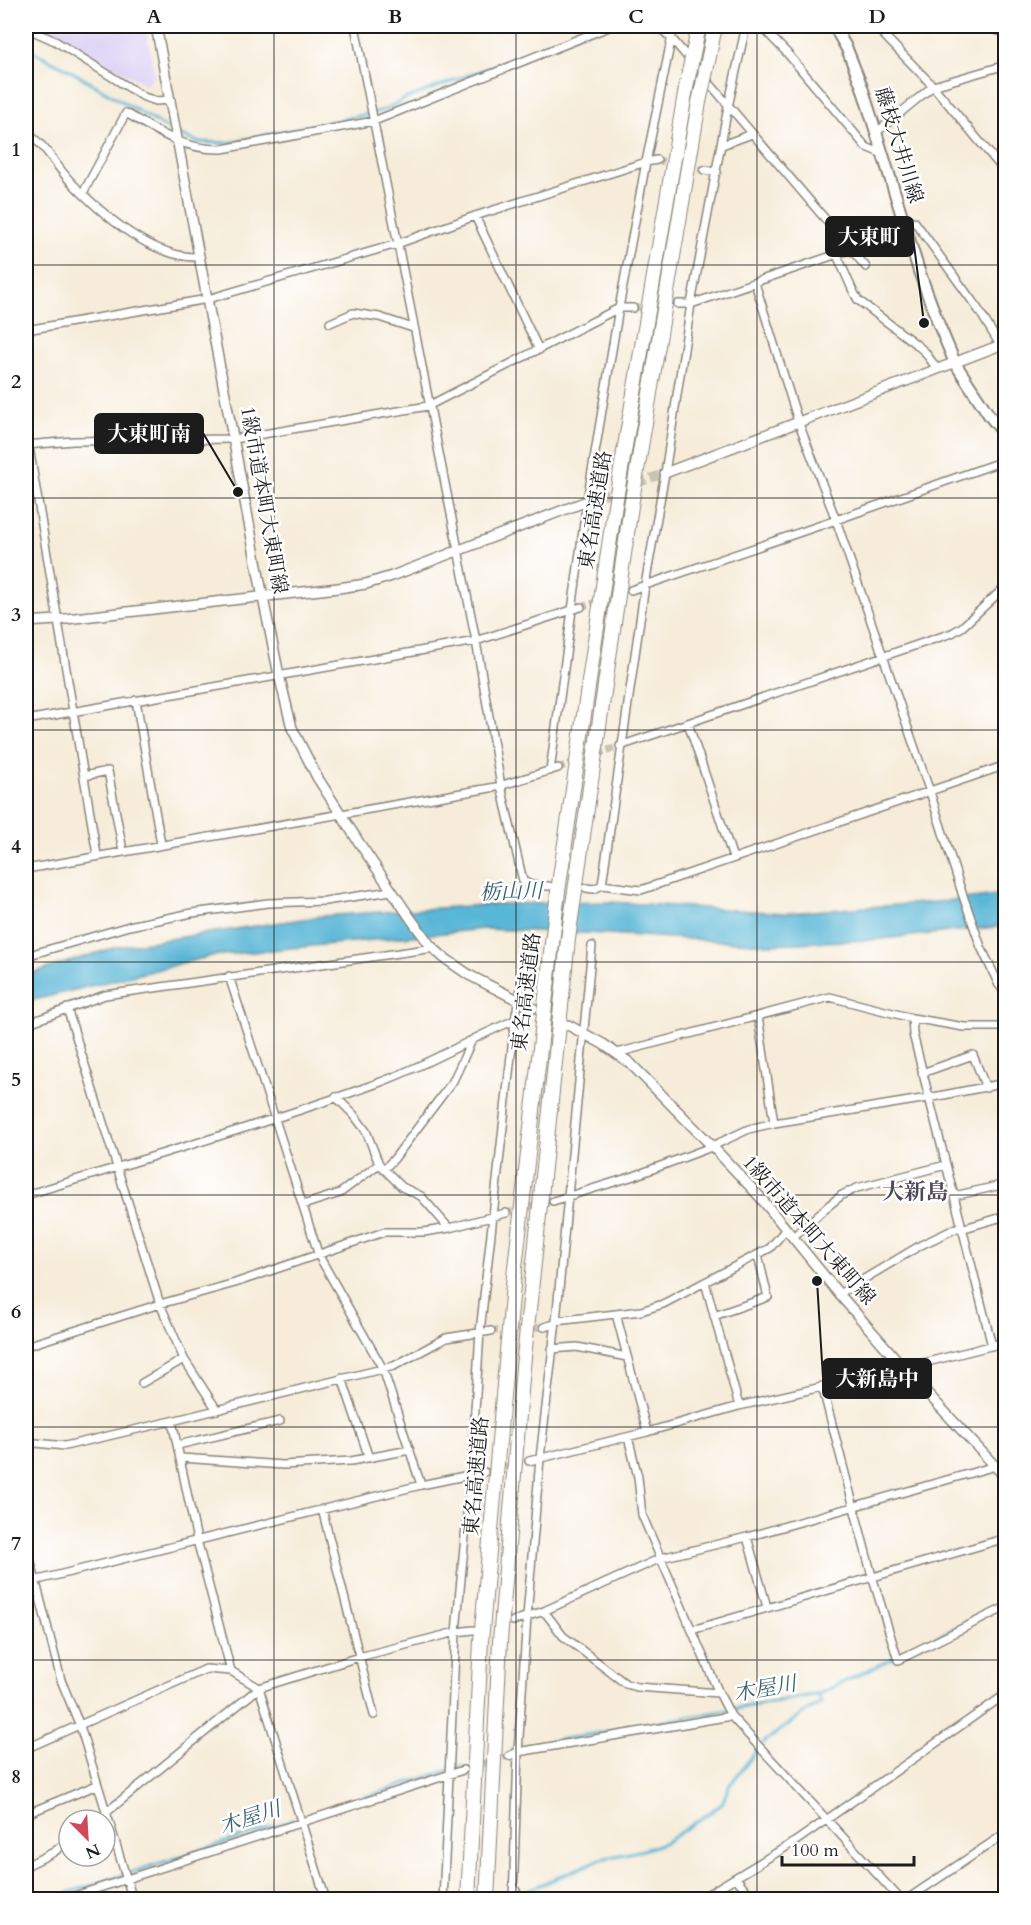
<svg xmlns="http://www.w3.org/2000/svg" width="1031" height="1925" viewBox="0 0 1031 1925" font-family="Cardo,'Noto Serif JP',serif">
  <rect width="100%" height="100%" fill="#fff"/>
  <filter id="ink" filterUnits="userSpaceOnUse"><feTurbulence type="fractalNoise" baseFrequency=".0167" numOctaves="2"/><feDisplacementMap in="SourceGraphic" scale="12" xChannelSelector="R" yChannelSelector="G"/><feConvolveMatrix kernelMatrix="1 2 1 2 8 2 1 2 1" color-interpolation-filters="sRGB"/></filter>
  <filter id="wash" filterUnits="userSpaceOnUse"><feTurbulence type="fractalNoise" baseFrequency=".008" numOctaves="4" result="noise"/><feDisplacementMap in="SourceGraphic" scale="24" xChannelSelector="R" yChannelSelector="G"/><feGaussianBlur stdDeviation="1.35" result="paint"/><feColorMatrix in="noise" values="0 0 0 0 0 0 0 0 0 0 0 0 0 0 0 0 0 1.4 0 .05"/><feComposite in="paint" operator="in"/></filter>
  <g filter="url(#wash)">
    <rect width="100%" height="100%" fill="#f6ecd9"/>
    <!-- built -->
    <path fill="#dfd5f5" d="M 41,26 L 145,26 L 155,75 L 146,85 Z"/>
    <!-- water -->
    <path fill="#58b6d6" stroke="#3a6979" stroke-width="1.5" d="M 1005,894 L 1005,926 L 873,940 L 769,944 L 608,934 L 484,929 L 212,956 L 26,1002 L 26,975 L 116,947 L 322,916 L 498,904 L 611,902 L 786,913 L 936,902 Z"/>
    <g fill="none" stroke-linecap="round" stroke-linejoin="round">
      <!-- stream -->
      <path stroke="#58b6d6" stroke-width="3" d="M 26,48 L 66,68 L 173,132
        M 179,135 L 198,142 L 228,143 L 364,115 L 384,110 L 405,99 L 600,26
        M 26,600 L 33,610
        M 763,1743 L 808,1710 L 822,1703 L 818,1697 L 819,1694
        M 512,1750 L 525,1746 L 819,1694 L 1006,1603
        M 519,1894 L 601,1859 L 643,1850 L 666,1842 L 722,1804 L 729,1786 L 758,1749
        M 46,1900 L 462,1766"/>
    </g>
  </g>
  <g filter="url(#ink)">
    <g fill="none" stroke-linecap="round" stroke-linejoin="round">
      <!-- minor-tunnel -->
      <path stroke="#cac2b3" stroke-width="7" stroke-dasharray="7 3.5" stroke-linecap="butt" d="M 657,160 L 704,170
        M 633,308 L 678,304
        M 581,607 L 620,594
        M 558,768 L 617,747
        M 506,1213 L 553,1201
        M 491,1331 L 544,1327
        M 484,1472 L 529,1461
        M 463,1770 L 509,1756"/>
      <!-- tertiary-tunnel -->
      <path stroke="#cac2b3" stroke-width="9" stroke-dasharray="9 4.5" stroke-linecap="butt" d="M 587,501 L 665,473"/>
      <!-- minor casing -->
      <g stroke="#89847a" stroke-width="10">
        <path id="minor" d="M 355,26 L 476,641 L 501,786 L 523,881 L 531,885 L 549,886
          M 658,26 L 672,39 L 866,267
          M 761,26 L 787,53 L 866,147 L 883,154
          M 875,26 L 933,86 L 1006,173
          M 981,26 L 1006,33
          M 26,28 L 55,41 L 144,97 L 156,101 L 171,100
          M 877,132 L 933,86 L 1006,65
          M 26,133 C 47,145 55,166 72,183 C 103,215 153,259 200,257
          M 722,145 L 752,134
          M 704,170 L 717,172
          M 83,193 L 126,113 C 158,132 184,150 222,149 L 374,121 L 611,26
          M 475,216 L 539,350
          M 837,255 L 852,289 L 858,300 L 917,345 L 925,352 L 937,369
          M 755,283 L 798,421 L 836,520 L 930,792 L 962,893 L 981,947 L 999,985 L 1006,993
          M 678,304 L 691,304 L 852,249 L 902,217 L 915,222 L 978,309 L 1000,345
          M 330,323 L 353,313 L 379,317 L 413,328
          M 26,330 L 208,299 L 397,244 L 475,216 L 646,162 L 657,160
          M 26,429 L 97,855
          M 26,445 L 73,441 L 234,439 L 428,406 L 619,308 L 633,308
          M 631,590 L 836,520 L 1006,460
          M 136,700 L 161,844
          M 26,720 L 476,641 L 581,607
          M 688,723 L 733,858
          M 620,746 L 952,633 L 962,627 L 1006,586
          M 550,771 L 587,501 L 619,308 L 646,162 L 674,26
          M 84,776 L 108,771 L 123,851
          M 26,869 L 496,787 L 558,768
          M 602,885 L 645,585 L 665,473 L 691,304 L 728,107 L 746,26
          M 586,888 L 594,889 L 602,885 L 641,890 L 1006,765
          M 26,956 L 129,926 L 192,913 L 268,903 L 325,901 L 391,891
          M 229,976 L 319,1256 L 383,1369 L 421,1485
          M 67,1008 L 160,1304 L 184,1359 L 217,1410
          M 758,1016 L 774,1123
          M 912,1018 L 913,1034 L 992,1346
          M 26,1024 L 105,995 L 434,948
          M 617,1053 L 830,997 L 912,1018 L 964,1027 L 1006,1027
          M 922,1073 L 973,1055 L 986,1088
          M 336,1097 L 354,1115 L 366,1131 L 379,1164 L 402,1187 L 421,1196 L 449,1228
          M 384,1169 L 394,1159 L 453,1081 L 472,1040
          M 26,1195 C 143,1159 262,1125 378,1083 C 426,1066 469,1039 515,1020
          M 954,1196 L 1006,1184
          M 553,1201 L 634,1176 L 706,1149 L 749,1129 L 774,1123 L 928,1098 L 1006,1083
          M 303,1205 L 340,1193 L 379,1164
          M 961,1229 L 1006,1216
          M 793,1237 L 828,1206 L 842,1195 L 857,1188 L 946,1165
          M 705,1282 L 739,1406
          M 839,1294 L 921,1245 L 961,1226
          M 616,1314 L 647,1432
          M 714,1316 L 768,1297 L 758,1255
          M 556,1321 L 641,1311 L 663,1304 L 770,1248 L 786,1229
          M 544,1327 L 555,1324
          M 26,1346 L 160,1304 L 235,1283 L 384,1232 L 424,1232 L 449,1228 L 506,1213
          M 552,1349 L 577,1347 L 627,1357
          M 342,1378 L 369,1458
          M 142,1383 L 184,1359
          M 822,1386 L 872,1576 L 898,1660 L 1006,1607
          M 172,1421 L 197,1540 L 231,1671
          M 628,1437 L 638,1477 L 642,1515 L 719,1693 L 731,1716 L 901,1900
          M 26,1442 L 65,1446 L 172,1421 L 394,1366 L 446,1338 L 491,1331
          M 178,1445 L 280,1421
          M 181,1458 L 283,1465 L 351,1461 L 410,1450
          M 529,1461 L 647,1432 L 739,1406 L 904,1368 L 1006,1342
          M 322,1509 L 374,1715
          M 747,1537 L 767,1607
          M 26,1543 L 61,1680 L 80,1726 L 133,1900
          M 26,1583 L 421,1485 L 484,1472
          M 544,1611 L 563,1636 L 626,1684 L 637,1687 L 719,1693
          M 513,1621 L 544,1611 L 661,1558 L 747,1537 L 1006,1463
          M 692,1630 L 1006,1538
          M 26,1745 L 32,1746 L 206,1669 L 231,1671 L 259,1688 L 326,1900
          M 509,1756 L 518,1752 L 731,1716
          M 26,1814 L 97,1785
          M 97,1820 L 259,1688 L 359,1657 L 456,1632 L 473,1630
          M 26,1866 L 54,1852 L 69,1840
          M 736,1878 L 754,1900
          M 514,1888 L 522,1900
          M 62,1900 L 463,1770
          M 443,1900 L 456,1632 L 471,1473 L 480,1332 L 515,1020 L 528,951
          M 513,1900 L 518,1752 L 527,1617 L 540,1458 L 556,1321 L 592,946
          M 698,1900 L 796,1841 L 1006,1694
          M 906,1900 L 1006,1833"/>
      </g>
      <!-- tertiary casing -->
      <g stroke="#89847a" stroke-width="12">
        <path id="tertiary" d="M 156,26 L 263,598 L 279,675 L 292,728 L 317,777 L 358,841 L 411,919 L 430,945 L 443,957 L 469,975 L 533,1008
          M 665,473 L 1006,343
          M 26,622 L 57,620 L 338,588 L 366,584 L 392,576 L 587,501
          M 568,1025 L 603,1044 L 630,1063 L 712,1146 L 760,1197 L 839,1294 L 904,1368 L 1006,1478"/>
      </g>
      <!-- primary casing -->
      <g stroke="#89847a" stroke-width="14">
        <path id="primary" d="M 834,26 L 847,49 L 862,87 L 919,271 L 939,325 L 955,363 L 989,415 L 1006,436"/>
      </g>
      <!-- motorway casing -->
      <g stroke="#89847a" stroke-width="16">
        <path id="motorway" d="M 692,58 L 699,26
          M 706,71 L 715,26
          M 468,1900 L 481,1641 L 513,1285 L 558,891 L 615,505 L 686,88
          M 487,1900 L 500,1641 L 512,1498 L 523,1367 L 568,939 L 631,506 L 699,102"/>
      </g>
      <!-- minor -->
      <use href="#minor" stroke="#fff" stroke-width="7"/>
      <!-- tertiary -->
      <use href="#tertiary" stroke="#fff" stroke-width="9"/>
      <!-- primary -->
      <use href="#primary" stroke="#fff" stroke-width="10"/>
      <!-- motorway -->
      <use href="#motorway" stroke="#fff" stroke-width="14"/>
      <!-- motorway-bridge casing -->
      <g stroke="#89847a" stroke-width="16" stroke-linecap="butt">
        <path id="motorway-bridge" d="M 686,88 L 692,58
          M 699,102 L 706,71"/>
      </g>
      <!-- motorway-bridge -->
      <use href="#motorway-bridge" stroke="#fff" stroke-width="14"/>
    </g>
  </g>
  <!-- grid -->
  <path fill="none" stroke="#1c1c1c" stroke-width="1.5" stroke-opacity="0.55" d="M 274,26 L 274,1900M 516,26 L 516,1900M 757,26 L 757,1900M 26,265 L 1006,265M 26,498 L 1006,498M 26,730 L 1006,730M 26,962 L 1006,962M 26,1195 L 1006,1195M 26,1427 L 1006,1427M 26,1660 L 1006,1660"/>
  <g text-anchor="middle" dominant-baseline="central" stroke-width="5" stroke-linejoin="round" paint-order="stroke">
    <!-- street labels -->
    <g font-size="20" fill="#1c1c1c" stroke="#fff">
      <text transform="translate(899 145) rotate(73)">藤枝大井川線</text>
      <text transform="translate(264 500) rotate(80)">1級市道本町大東町線</text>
      <text transform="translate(595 510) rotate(-81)">東名高速道路</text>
      <text transform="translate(526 992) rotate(-83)">東名高速道路</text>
      <text transform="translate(809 1230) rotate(49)">1級市道本町大東町線</text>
      <text transform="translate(476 1476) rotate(-85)">東名高速道路</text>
    </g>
    <!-- water labels -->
    <g font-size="21" font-style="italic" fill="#376170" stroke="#fff">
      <text transform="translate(511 892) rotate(-2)">栃山川</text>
      <text transform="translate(765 1689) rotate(-10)">木屋川</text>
      <text transform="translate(250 1818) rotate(-18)">木屋川</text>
    </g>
    <!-- quarter labels -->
    <g font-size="22" font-weight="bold" fill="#4e4a59" stroke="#fff">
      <text x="915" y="1192">大新島</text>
    </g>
  </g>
  <!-- callouts -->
  <path fill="none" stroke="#1c1c1c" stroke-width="2" d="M924 323L913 237M238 492L203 433M817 1281L823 1378"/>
  <g fill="#1c1c1c" stroke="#fff" stroke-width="2">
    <circle cx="924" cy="323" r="6"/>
    <circle cx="238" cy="492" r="6"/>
    <circle cx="817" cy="1281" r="6"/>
  </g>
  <g fill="#1c1c1c" stroke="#1c1c1c" stroke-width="2">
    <rect x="826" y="217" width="87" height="39" rx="6"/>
    <rect x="95" y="414" width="108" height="39" rx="6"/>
    <rect x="823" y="1359" width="108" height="39" rx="6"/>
  </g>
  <g font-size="21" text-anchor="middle" font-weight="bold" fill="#fff">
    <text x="869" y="244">大東町</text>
    <text x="149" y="441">大東町南</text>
    <text x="877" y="1386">大新島中</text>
  </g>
  <!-- margin -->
  <rect width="1031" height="1925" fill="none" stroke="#fff" stroke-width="66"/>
  <!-- north arrow -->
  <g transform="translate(87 1838) rotate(156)"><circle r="28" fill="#ffffff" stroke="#a4a4a4" stroke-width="1.5"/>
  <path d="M0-4.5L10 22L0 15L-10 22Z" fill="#d1495b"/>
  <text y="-9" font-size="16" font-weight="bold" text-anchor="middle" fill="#1c1c1c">N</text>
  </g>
  <!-- scale -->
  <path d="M782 1856v9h132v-9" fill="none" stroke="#1c1c1c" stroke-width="3"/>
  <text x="791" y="1856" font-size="18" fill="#1c1c1c" stroke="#ffffff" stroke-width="4.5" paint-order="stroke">100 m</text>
  <rect x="33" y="33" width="965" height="1859" fill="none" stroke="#1c1c1c" stroke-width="2"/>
  <g font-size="20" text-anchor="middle" font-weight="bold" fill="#1c1c1c">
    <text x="154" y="23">A</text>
    <text x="395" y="23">B</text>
    <text x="636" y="23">C</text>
    <text x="877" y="23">D</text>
    <text x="16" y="156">1</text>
    <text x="16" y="388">2</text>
    <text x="16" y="621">3</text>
    <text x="16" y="853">4</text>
    <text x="16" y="1086">5</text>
    <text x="16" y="1318">6</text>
    <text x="16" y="1550">7</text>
    <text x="16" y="1783">8</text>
  </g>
</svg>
